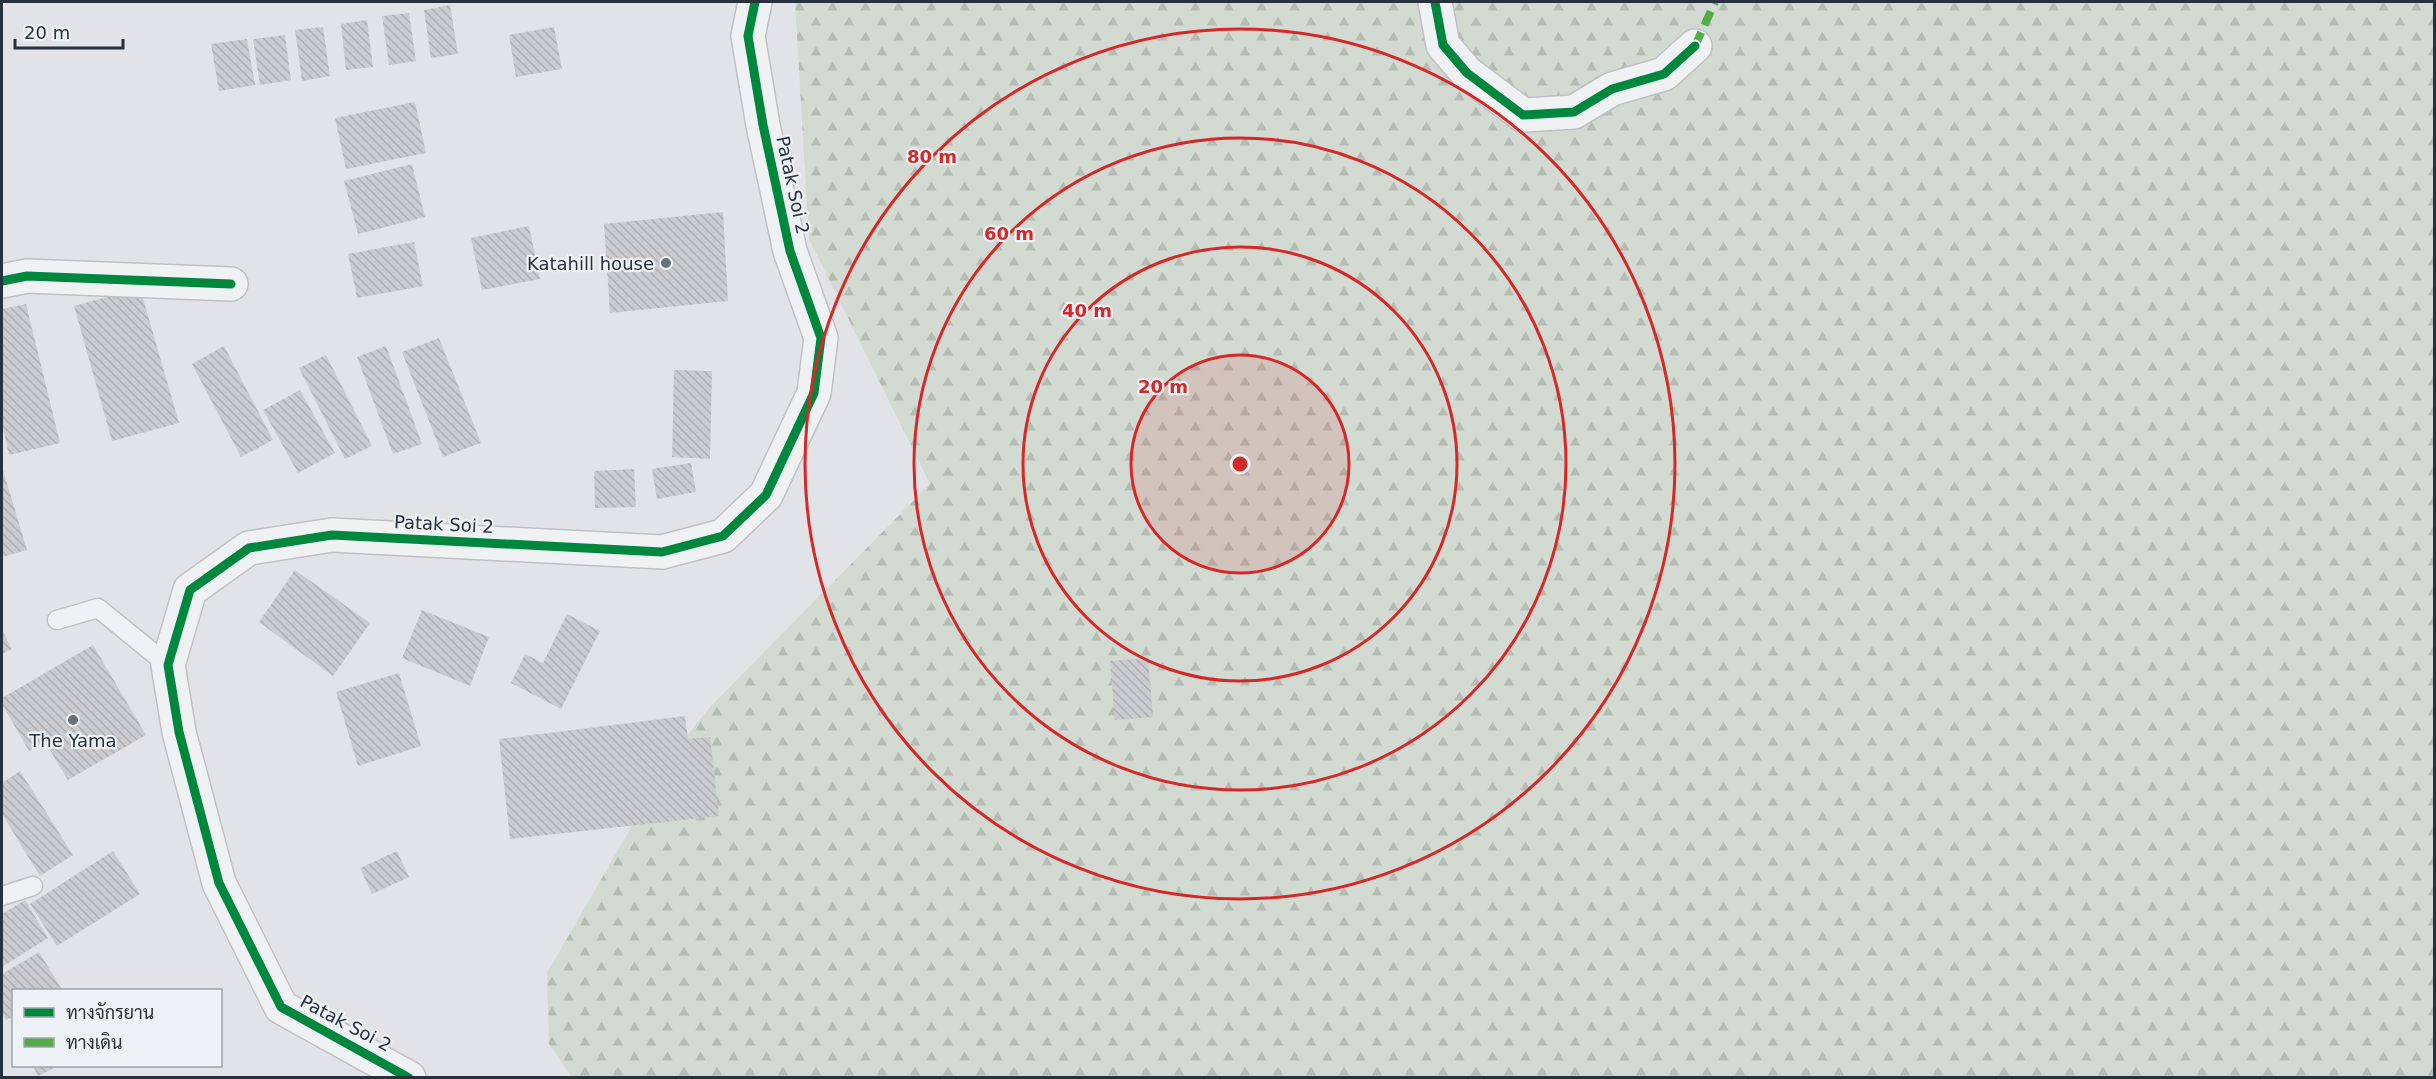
<svg xmlns="http://www.w3.org/2000/svg" width="2436" height="1079" viewBox="0 0 2436 1079" font-family="'DejaVu Sans',Sarabun,sans-serif">
  <defs>
    <pattern id="forest-firs" width="22" height="20" patternUnits="userSpaceOnUse" patternTransform="scale(1.5)"><rect width="22" height="20" fill="#d2dad1"/><path d="M5 1l3.5 6h-7zM16 11l3.5 6h-7z" fill="#b4bcb4"/></pattern>
    <pattern id="building-back-hatch" width="6" height="6" patternUnits="userSpaceOnUse" patternTransform="scale(1.5)"><rect width="6" height="6" fill="#c9cbce"/><path d="M-1 5l2 2M0 0l6 6M5-1l2 2" fill="none" stroke="#adafb2"/></pattern>
  </defs>
  <rect width="100%" height="100%" fill="#e1e3e6"/>
  <!-- forest -->
  <path fill="url(#forest-firs)" d="M 795,2 L 2434,2 L 2434,1077 L 572,1077 L 549,1044 L 547,973 L 676,750 L 709,708 L 930,484 L 809,239 Z"/>
  <!-- building -->
  <path fill="url(#building-back-hatch)" d="M 450,5 L 458,54 L 431,58 L 424,10 Z
    M 409,13 L 416,61 L 389,65 L 382,16 Z
    M 367,20 L 373,67 L 346,70 L 341,24 Z
    M 323,27 L 330,76 L 302,81 L 295,30 Z
    M 554,27 L 562,69 L 516,77 L 509,35 Z
    M 285,35 L 291,80 L 260,85 L 253,39 Z
    M 247,39 L 255,85 L 219,91 L 211,44 Z
    M 415,102 L 426,153 L 346,169 L 335,118 Z
    M 412,164 L 425,217 L 358,234 L 344,181 Z
    M 723,212 L 728,301 L 610,313 L 604,224 Z
    M 529,226 L 540,279 L 482,290 L 471,238 Z
    M 414,242 L 423,286 L 357,298 L 348,254 Z
    M 140,288 L 179,423 L 112,441 L 74,306 Z
    M 26,304 L 60,443 L 9,455 L 2,424 L 2,309 Z
    M 439,338 L 481,443 L 443,457 L 402,352 Z
    M 224,346 L 273,440 L 241,457 L 192,364 Z
    M 386,346 L 422,444 L 393,454 L 357,357 Z
    M 326,355 L 372,446 L 345,459 L 299,368 Z
    M 674,370 L 712,371 L 710,459 L 672,457 Z
    M 300,390 L 335,453 L 298,473 L 263,410 Z
    M 691,463 L 696,492 L 657,499 L 652,469 Z
    M 2,467 L 27,550 L 2,557 Z
    M 634,469 L 636,507 L 595,508 L 594,471 Z
    M 295,570 L 370,623 L 333,676 L 259,622 Z
    M 422,610 L 489,637 L 470,686 L 402,658 Z
    M 567,614 L 600,631 L 561,709 L 511,683 L 525,654 L 543,663 Z
    M 2,630 L 12,649 L 2,654 Z
    M 93,645 L 146,735 L 68,780 L 45,742 L 29,751 L 2,704 L 2,698 Z
    M 1148,658 L 1153,717 L 1115,720 L 1110,661 Z
    M 399,673 L 421,746 L 358,766 L 336,692 Z
    M 685,716 L 688,739 L 710,737 L 719,816 L 510,839 L 499,739 Z
    M 20,771 L 73,855 L 40,876 L 2,814 L 2,783 Z
    M 113,851 L 140,894 L 57,946 L 30,904 Z
    M 397,851 L 409,877 L 372,894 L 360,868 Z
    M 25,900 L 48,938 L 2,967 L 2,914 Z
    M 39,952 L 61,988 L 56,990 L 14,990 L 14,1016 L 6,1020 L 2,1012 L 2,974 Z
    M 33,1066 L 58,1066 L 38,1076 Z"/>
  <g fill="none" stroke-linecap="round" stroke-linejoin="round">
    <!-- service casing -->
    <g stroke="#bfc1c4" stroke-width="21">
      <path id="service" d="M 57,620 L 98,608 L 168,665
        M 2,896 L 33,886"/>
    </g>
    <!-- minor casing -->
    <g stroke="#bfc1c4" stroke-width="36">
      <path id="minor" d="M 1435,2 L 1443,45 L 1467,73 L 1523,115 L 1574,112 L 1612,89 L 1664,74 L 1695,46
        M 2,281 L 27,276 L 231,284
        M 409,1078 L 281,1007 L 219,883 L 179,732 L 168,665 L 190,590 L 249,548 L 332,535 L 662,552 L 723,536 L 766,495 L 814,393 L 821,338 L 790,251 L 763,125 L 748,36 L 755,2"/>
    </g>
    <!-- service -->
    <use href="#service" stroke="#f0f1f2" stroke-width="18"/>
    <!-- minor -->
    <use href="#minor" stroke="#f0f1f2" stroke-width="33"/>
    <!-- quiet -->
    <path stroke="#53ac46" stroke-width="8" stroke-dasharray="15 8" stroke-linecap="butt" d="M 1695,46 L 1715,2"/>
    <!-- cycleway casing -->
    <g stroke="#eef2f6" stroke-width="13">
      <path id="cycleway" d="M 1435,2 L 1443,45 L 1467,73 L 1523,115 L 1574,112 L 1612,89 L 1664,74 L 1695,46
        M 2,281 L 27,276 L 231,284
        M 409,1078 L 281,1007 L 219,883 L 179,732 L 168,665 L 190,590 L 249,548 L 332,535 L 662,552 L 723,536 L 766,495 L 814,393 L 821,338 L 790,251 L 763,125 L 748,36 L 755,2"/>
    </g>
    <!-- cycleway -->
    <use href="#cycleway" stroke="#00873e" stroke-width="9"/>
  </g>
  <!-- distance rings -->
  <circle cx="1240" cy="464" r="109" fill="#d62828" fill-opacity=".12"/>
  <g fill="none" stroke="#d62828" stroke-width="3">
    <circle cx="1240" cy="464" r="109"/>
    <circle cx="1240" cy="464" r="217"/>
    <circle cx="1240" cy="464" r="326"/>
    <circle cx="1240" cy="464" r="435"/>
  </g>
  <!-- markers -->
  <g fill="#697079" stroke="#eef2f6" stroke-width="2">
    <circle cx="666" cy="263" r="6"/>
    <circle cx="73" cy="720" r="6"/>
  </g>
  <g text-anchor="middle" dominant-baseline="central" stroke-width="4.5" stroke-linejoin="round" paint-order="stroke">
    <!-- street labels -->
    <g font-size="18" fill="#28323f" stroke="#eef2f6">
      <text transform="translate(793 185) rotate(78)">Patak Soi 2</text>
      <text transform="translate(444 524) rotate(3)">Patak Soi 2</text>
      <text transform="translate(346 1023) rotate(28)">Patak Soi 2</text>
    </g>
    <!-- poi labels -->
    <g font-size="18" fill="#28323f" stroke="#eef2f6" text-anchor="end">
      <text x="654" y="263">Katahill house</text>
      <text x="73" y="740" text-anchor="middle">The Yama</text>
    </g>
  </g>
  <circle cx="1240" cy="464" r="9" fill="#d62828" stroke="#eef2f6" stroke-width="3"/>
  <g font-size="18" text-anchor="middle" font-weight="bold" fill="#d62828" stroke="#eef2f6" stroke-width="4.5" stroke-linejoin="round" paint-order="stroke">
    <text x="932" y="163">80 m</text>
    <text x="1009" y="240">60 m</text>
    <text x="1087" y="317">40 m</text>
    <text x="1163" y="393">20 m</text>
  </g>
  <!-- border -->
  <rect width="2436" height="1079" fill="none" stroke="#28323f" stroke-width="6"/>
  <!-- legend -->
  <rect x="12" y="989" width="210" height="78" fill="#eef2f6" stroke="#9fa5ad" stroke-width="1.5"/>
  <rect x="24" y="1008" width="30" height="9" fill="#00873e" stroke="#9fa5ad" stroke-width="1.5"/>
  <text x="66" y="1019" font-size="18" fill="#28323f">ทางจักรยาน</text>
  <rect x="24" y="1038" width="30" height="9" fill="#53ac46" stroke="#9fa5ad" stroke-width="1.5"/>
  <text x="66" y="1049" font-size="18" fill="#28323f">ทางเดิน</text>
  <!-- scale -->
  <path d="M15 39v9h108v-9" fill="none" stroke="#28323f" stroke-width="3"/>
  <text x="24" y="39" font-size="18" fill="#28323f" stroke="#eef2f6" stroke-width="4.5" paint-order="stroke">20 m</text>
</svg>
